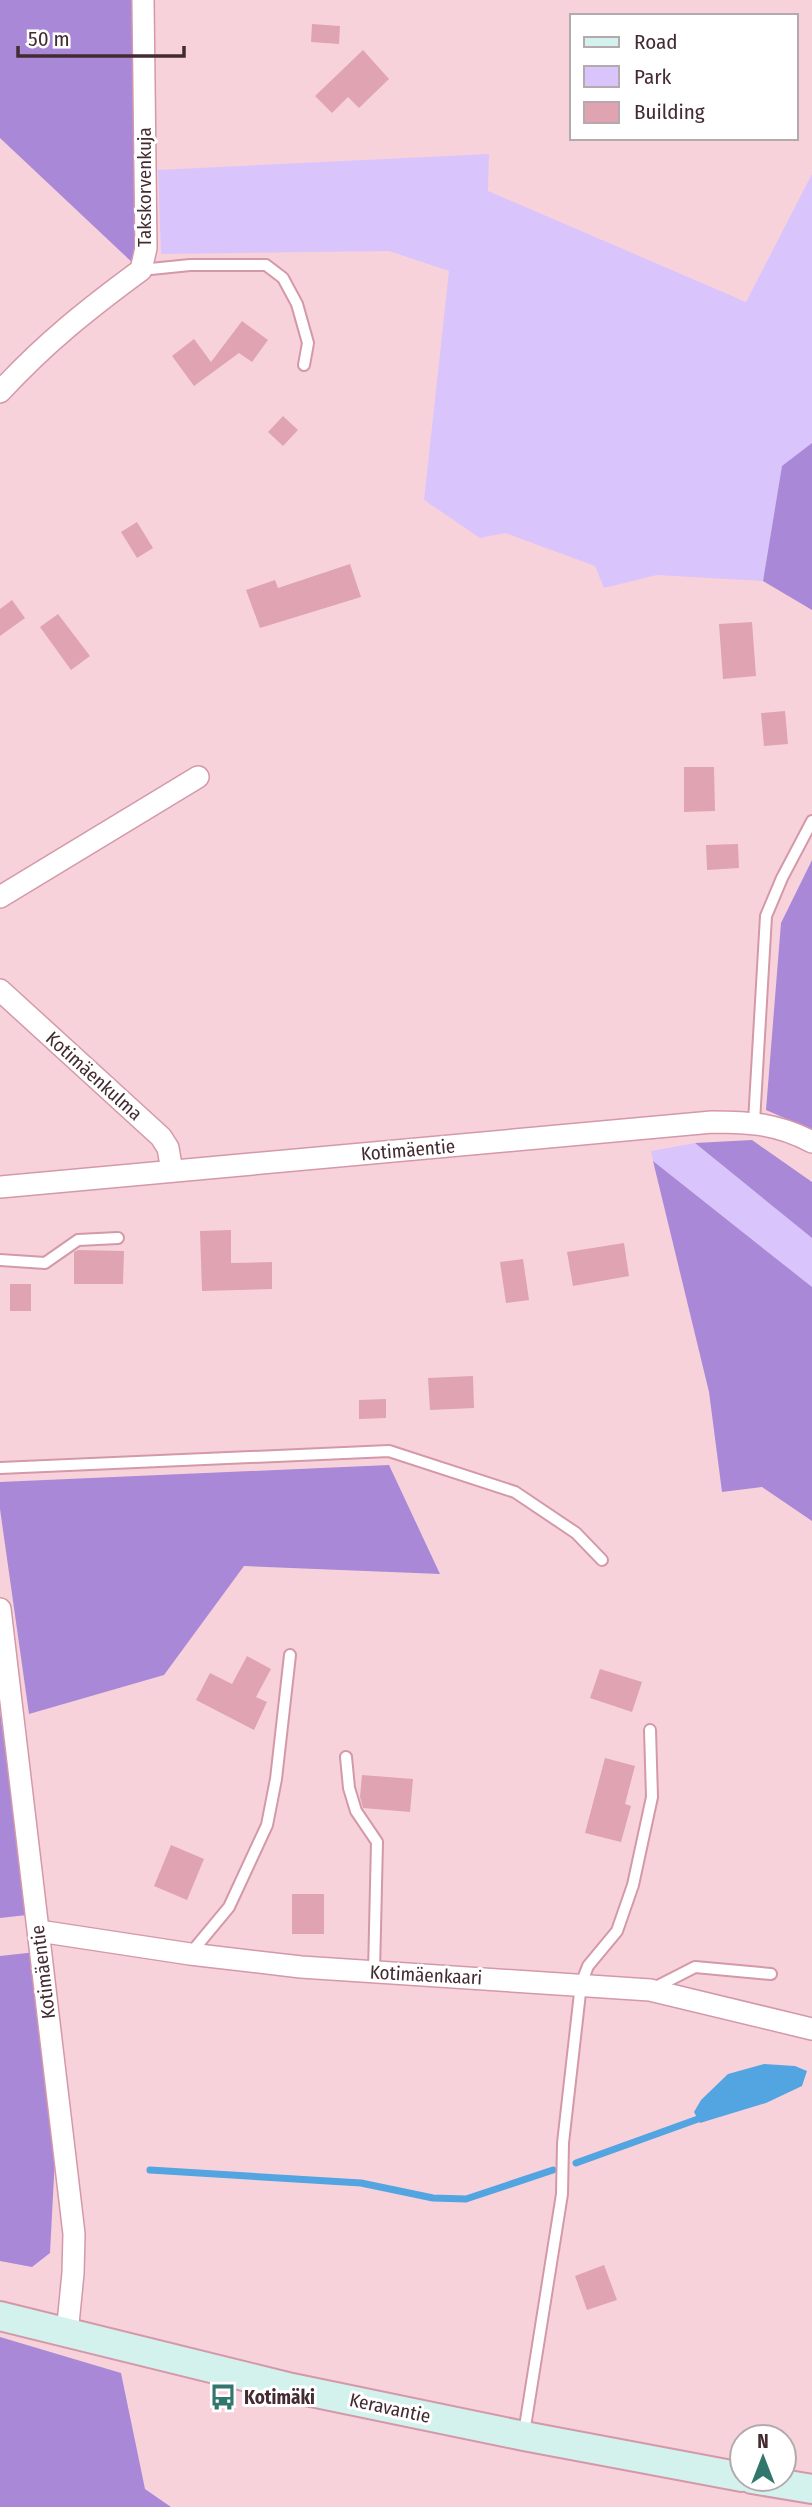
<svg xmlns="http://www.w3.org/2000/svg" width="812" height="2507" viewBox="0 0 812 2507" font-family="'Fira Sans Condensed',sans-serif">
  <rect width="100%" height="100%" fill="#f8d2db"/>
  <!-- green -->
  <path fill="#dac4fc" d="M 489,154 L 488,191 L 746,302 L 812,174 L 812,443 L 782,467 L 763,581 L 657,575 L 604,588 L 595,566 L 505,533 L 480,538 L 424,500 L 449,271 L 389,251 L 161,254 L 158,170 Z
    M 695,1143 L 812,1238 L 812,1287 L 653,1161 L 651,1151 Z"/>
  <!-- forest -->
  <path fill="#a988d8" d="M 0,0 L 137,0 L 136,266 L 0,138 Z
    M 812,443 L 812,610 L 763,581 L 782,466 Z
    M 812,860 L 812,1130 L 766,1110 L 781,923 Z
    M 752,1140 L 812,1182 L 812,1238 L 695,1143 Z
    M 653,1161 L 812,1287 L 812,1521 L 762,1487 L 722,1492 L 709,1392 Z
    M 389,1465 L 440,1574 L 244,1566 L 164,1675 L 29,1714 L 0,1509 L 0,1482 Z
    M 0,1711 L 27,1915 L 0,1918 Z
    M 36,1952 L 56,2138 L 50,2253 L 32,2267 L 0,2261 L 0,1956 Z
    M 0,2337 L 121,2373 L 145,2489 L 171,2507 L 0,2507 Z"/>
  <!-- water -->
  <path fill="#52a5e1" d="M 764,2064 L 795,2066 L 807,2071 L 802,2086 L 766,2103 L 700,2123 L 694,2112 L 701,2100 L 728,2074 Z"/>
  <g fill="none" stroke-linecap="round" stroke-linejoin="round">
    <!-- stream -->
    <path stroke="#52a5e1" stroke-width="7" d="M 576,2163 L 698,2119
      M 150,2170 L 361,2183 L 433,2198 L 466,2199 L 553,2170"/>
  </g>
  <!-- building -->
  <path fill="#dfa3b2" d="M 312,24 L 340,26 L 339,44 L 311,42 Z
    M 363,50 L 389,79 L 359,108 L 348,97 L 332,113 L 315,96 Z
    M 242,321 L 268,340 L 252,362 L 239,353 L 194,386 L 172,356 L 194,339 L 211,362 Z
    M 283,416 L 298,430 L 283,446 L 268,432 Z
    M 137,522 L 153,548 L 137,558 L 121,532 Z
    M 350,564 L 361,597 L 260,628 L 246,590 L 275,580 L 278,588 Z
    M 12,600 L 25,618 L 0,636 L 0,609 Z
    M 58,614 L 90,656 L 71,670 L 40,627 Z
    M 752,622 L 756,676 L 723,679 L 719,624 Z
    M 785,711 L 788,744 L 764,746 L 761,713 Z
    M 684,767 L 714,767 L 715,811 L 684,812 Z
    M 738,844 L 739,868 L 707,870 L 706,845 Z
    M 231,1230 L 231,1263 L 272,1262 L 272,1289 L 202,1291 L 200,1231 Z
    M 624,1243 L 629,1276 L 573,1286 L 567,1252 Z
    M 78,1250 L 124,1251 L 123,1284 L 74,1284 L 74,1252 Z
    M 523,1259 L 529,1300 L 506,1303 L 500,1262 Z
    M 10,1284 L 31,1284 L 31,1311 L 10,1311 Z
    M 473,1376 L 474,1408 L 430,1410 L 428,1378 Z
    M 386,1399 L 386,1418 L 359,1419 L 359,1400 Z
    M 247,1656 L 271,1669 L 256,1697 L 267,1702 L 254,1730 L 196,1700 L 210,1673 L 232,1684 Z
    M 600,1669 L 642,1682 L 632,1712 L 590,1698 Z
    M 605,1758 L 635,1766 L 625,1804 L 631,1806 L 621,1842 L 585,1833 Z
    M 362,1775 L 413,1779 L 410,1812 L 363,1808 L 360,1797 Z
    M 171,1845 L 204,1859 L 187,1900 L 154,1886 Z
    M 292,1894 L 324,1894 L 324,1934 L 292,1934 Z
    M 604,2265 L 617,2300 L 587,2310 L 575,2276 Z"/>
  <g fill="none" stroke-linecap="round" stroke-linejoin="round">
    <!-- lane casing -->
    <g stroke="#d499a8" stroke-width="14">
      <path id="lane" d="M 141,270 L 190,265 L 266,265 L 283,278 L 297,304 L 308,343 L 304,365
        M 754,1122 L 766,916 L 782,878 L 812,821
        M 0,1260 L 45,1263 L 78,1240 L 118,1238
        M 0,1468 L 389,1451 L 515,1492 L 576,1533 L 602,1560
        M 346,1757 L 349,1788 L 356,1811 L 377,1842 L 374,1972
        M 190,1954 L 229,1907 L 267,1825 L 276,1779 L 290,1655
        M 652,1989 L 695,1967 L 771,1974
        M 524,2433 L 562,2194 L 563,2143 L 581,1984 L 588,1966 L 617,1931 L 633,1885 L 652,1797 L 650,1730"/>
    </g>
    <!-- street casing -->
    <g stroke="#d499a8" stroke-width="24">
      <path id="street" d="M 0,392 C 45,343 88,309 141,270 L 146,248 L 143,0
        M 0,897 L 198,777
        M 0,990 L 161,1137 L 168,1148 L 172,1171
        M 0,1187 L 712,1122 C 751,1122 778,1124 812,1142
        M 0,1609 L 74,2234 L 73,2273 L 67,2334
        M 39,1931 L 190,1954 L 301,1967 L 650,1990 L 812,2029"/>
    </g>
    <!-- secondary casing -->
    <g stroke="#d499a8" stroke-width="32">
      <path id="secondary" d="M 0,2316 L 292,2388 L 524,2436 L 742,2477
        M 752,2479 L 812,2489"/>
    </g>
    <!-- lane -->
    <use href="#lane" stroke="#fff" stroke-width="10"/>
    <!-- street -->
    <use href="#street" stroke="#fff" stroke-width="21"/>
    <!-- secondary -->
    <use href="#secondary" stroke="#d3f2ed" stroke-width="28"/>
  </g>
  <!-- icons -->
  <defs>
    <g id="bus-bare" transform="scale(2.1)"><path d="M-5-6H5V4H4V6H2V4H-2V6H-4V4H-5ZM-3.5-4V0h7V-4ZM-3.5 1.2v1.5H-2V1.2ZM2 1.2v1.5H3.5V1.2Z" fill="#32776d" stroke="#fff" stroke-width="2.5" paint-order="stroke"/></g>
  </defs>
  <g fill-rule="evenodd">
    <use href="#bus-bare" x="223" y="2397"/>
  </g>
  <g text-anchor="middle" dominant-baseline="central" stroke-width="6" stroke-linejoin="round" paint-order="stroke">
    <!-- street labels -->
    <g font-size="19" fill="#432b31" stroke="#fff">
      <text transform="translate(144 187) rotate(-90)">Takskorvenkuja</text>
      <text transform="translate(94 1076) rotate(42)">Kotimäenkulma</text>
      <text transform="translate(408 1150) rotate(-5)">Kotimäentie</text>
      <text transform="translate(43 1972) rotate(-97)">Kotimäentie</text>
      <text transform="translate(426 1975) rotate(3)">Kotimäenkaari</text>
      <text transform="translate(390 2408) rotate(12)">Keravantie</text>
    </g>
    <!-- poi labels -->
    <g font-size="19" font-weight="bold" fill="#432b31" stroke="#fff" text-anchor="start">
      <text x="244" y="2397">Kotimäki</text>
    </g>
  </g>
  <!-- legend -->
  <rect x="570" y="14" width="228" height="126" fill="#ffffff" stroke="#b4aaad" stroke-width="2"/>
  <rect x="584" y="37" width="35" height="10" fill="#d3f2ed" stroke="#b4aaad" stroke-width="2"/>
  <text x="634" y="49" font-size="21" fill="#432b31">Road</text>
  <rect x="584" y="66" width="35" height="21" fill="#dac4fc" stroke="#b4aaad" stroke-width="2"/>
  <text x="634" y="84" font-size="21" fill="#432b31">Park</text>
  <rect x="584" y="102" width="35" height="21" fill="#dfa3b2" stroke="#b4aaad" stroke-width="2"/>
  <text x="634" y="119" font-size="21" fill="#432b31">Building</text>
  <!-- north arrow -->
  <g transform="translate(763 2458)"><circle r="33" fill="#ffffff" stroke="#b4aaad" stroke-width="2"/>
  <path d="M0-5L12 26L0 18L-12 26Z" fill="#32776d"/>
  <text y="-10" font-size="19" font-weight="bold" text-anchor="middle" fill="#432b31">N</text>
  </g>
  <!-- scale -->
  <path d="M18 46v10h166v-10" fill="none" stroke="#432b31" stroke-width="3.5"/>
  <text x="28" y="46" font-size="21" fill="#432b31" stroke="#ffffff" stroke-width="5" paint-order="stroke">50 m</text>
</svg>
